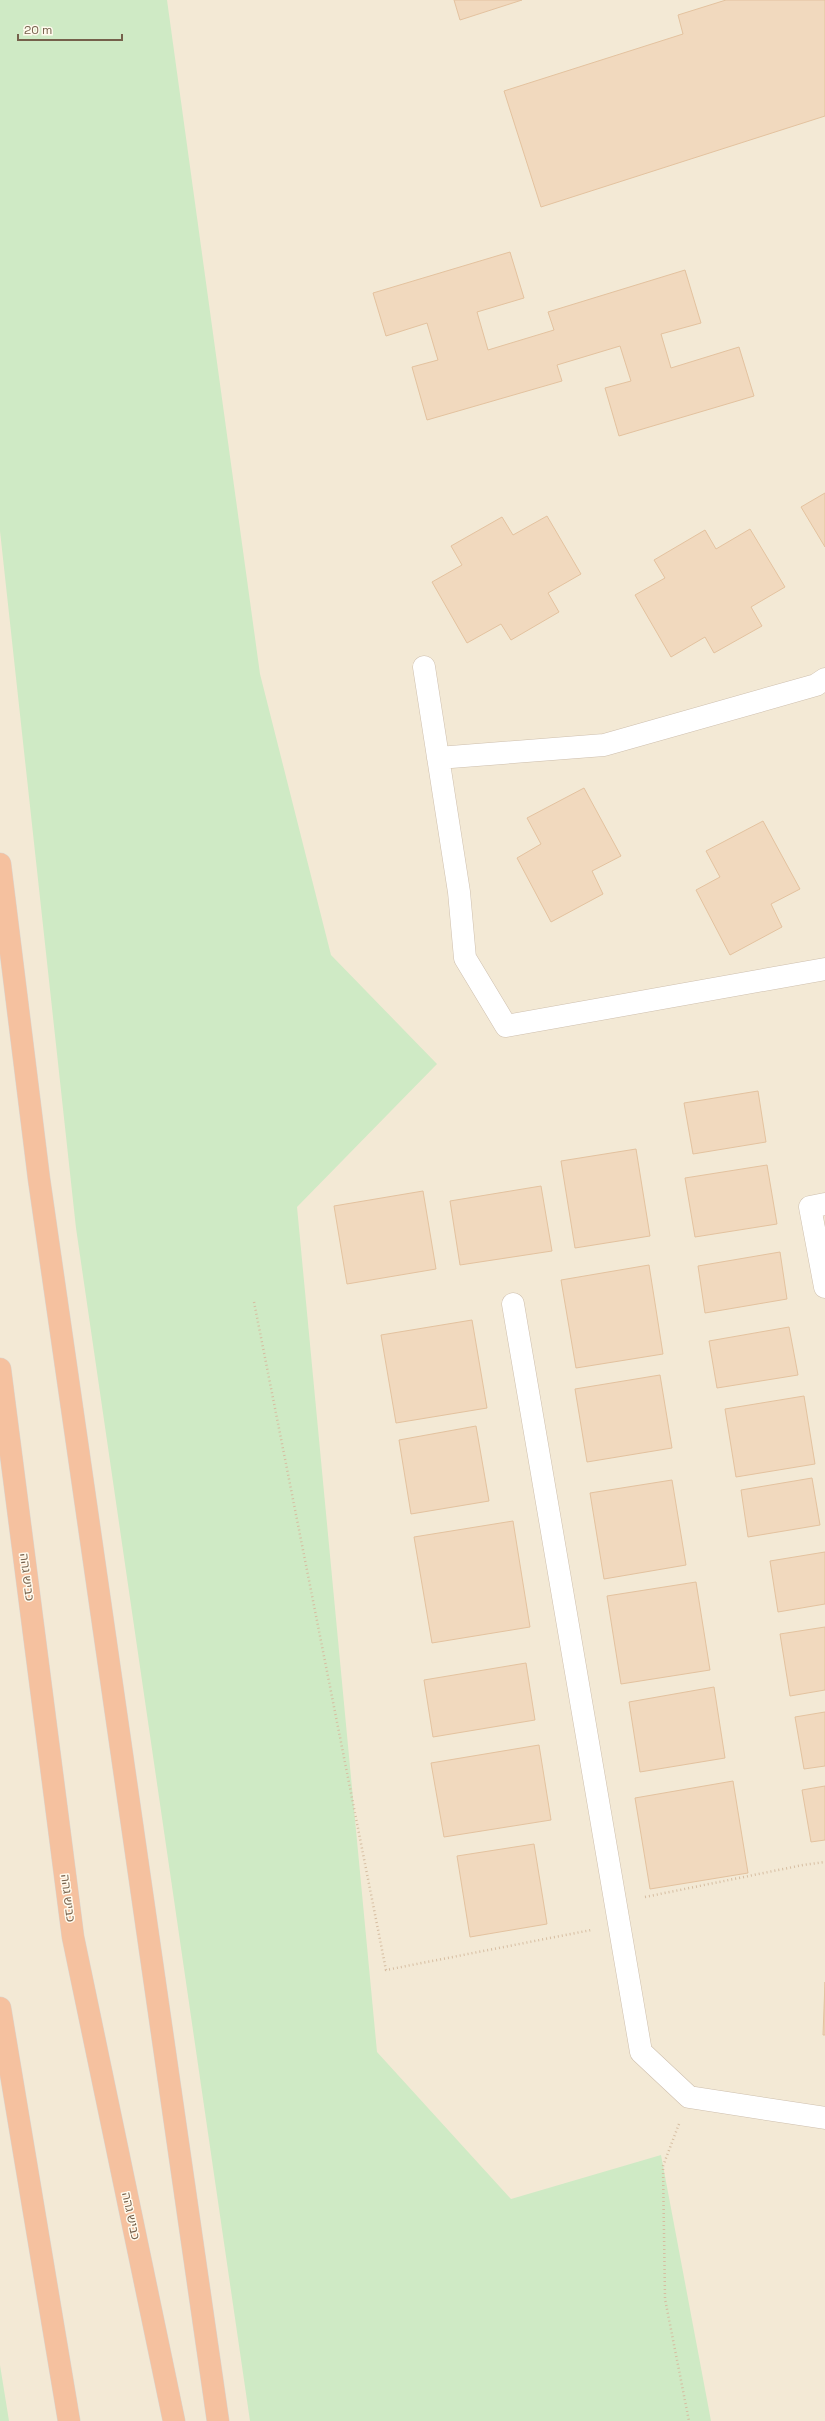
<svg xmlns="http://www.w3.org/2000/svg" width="825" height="2421" viewBox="0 0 825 2421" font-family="'Space Grotesk','Noto Sans Hebrew',sans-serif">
  <rect width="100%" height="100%" fill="#fcf6e6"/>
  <!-- residential -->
  <path fill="#f3e9d5" d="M 0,0 L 825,0 L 825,2421 L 0,2421 Z"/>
  <!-- green -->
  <path fill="#cfeac5" d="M 0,0 L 167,0 L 260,674 L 331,955 L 437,1064 L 297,1207 L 377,2052 L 511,2199 L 661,2155 L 711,2421 L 250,2421 L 76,1228 L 0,531 Z
    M 0,2365 L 9,2421 L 0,2421 Z"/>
  <!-- building -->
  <path fill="#f1d9be" stroke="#e3c29f" d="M 454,0 L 522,0 L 460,20 Z
    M 726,0 L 825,0 L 825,116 L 541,207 L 504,91 L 683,34 L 678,15 Z
    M 510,252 L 524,298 L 477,312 L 488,350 L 554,330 L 548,312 L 685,270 L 701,323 L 661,334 L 671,368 L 739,347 L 754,396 L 619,436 L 605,388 L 631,381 L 620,346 L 557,365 L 562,381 L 427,420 L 412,367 L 438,360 L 427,323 L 386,336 L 373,293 Z
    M 825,493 L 825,547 L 801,507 Z
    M 547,516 L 581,574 L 548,593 L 559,612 L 511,640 L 501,624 L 467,643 L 432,582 L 462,565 L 451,546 L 502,517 L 513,535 Z
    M 750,529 L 785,587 L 751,607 L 762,626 L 714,653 L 705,637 L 671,657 L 635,595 L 665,578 L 654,560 L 705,530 L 716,549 Z
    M 584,788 L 621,856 L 592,871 L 603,894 L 551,922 L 517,858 L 541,844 L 527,818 Z
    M 763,821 L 800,889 L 771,904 L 782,927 L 730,955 L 696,890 L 720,877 L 706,851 Z
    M 758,1091 L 766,1142 L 693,1154 L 684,1103 Z
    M 636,1149 L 650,1236 L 575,1248 L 561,1161 Z
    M 767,1165 L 777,1224 L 695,1237 L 685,1178 Z
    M 541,1186 L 552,1251 L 460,1265 L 450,1201 Z
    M 423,1191 L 436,1269 L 347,1284 L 334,1206 Z
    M 780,1252 L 787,1299 L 705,1313 L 698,1266 Z
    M 649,1265 L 663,1354 L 576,1368 L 561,1280 Z
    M 472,1320 L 487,1408 L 396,1423 L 381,1335 Z
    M 789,1327 L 798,1375 L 717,1388 L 709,1341 Z
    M 660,1375 L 672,1448 L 587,1462 L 575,1389 Z
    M 804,1396 L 815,1464 L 736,1477 L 725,1409 Z
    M 476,1426 L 489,1501 L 411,1514 L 399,1440 Z
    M 812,1478 L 820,1525 L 748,1537 L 741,1490 Z
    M 672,1480 L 686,1565 L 604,1579 L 590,1493 Z
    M 513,1521 L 530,1627 L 432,1643 L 414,1537 Z
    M 825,1552 L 825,1604 L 778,1612 L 770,1561 Z
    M 696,1582 L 710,1670 L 621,1684 L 607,1596 Z
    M 825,1627 L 825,1690 L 790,1696 L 780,1634 Z
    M 526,1663 L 535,1720 L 433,1737 L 424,1680 Z
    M 714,1687 L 725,1758 L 640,1772 L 629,1702 Z
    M 825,1712 L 825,1766 L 804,1769 L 795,1717 Z
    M 539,1745 L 551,1820 L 444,1837 L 431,1763 Z
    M 733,1781 L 748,1873 L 650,1889 L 635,1798 Z
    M 825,1786 L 825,1840 L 811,1842 L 802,1790 Z
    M 534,1844 L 547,1924 L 470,1937 L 457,1856 Z
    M 825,1982 L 825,2035 L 823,2035 Z"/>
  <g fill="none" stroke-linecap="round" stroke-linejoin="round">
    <!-- minor casing -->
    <g stroke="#cebfad" stroke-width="23">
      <path id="minor" d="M 424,667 L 459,892 L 465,958 L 506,1026 L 825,969
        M 438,758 L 604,745 L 816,685 L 825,679
        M 825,1204 L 810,1207 L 825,1287
        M 513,1304 L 641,2052 L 689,2097 L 825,2118"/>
    </g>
    <!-- highway casing -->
    <g stroke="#dbd6d0" stroke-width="23">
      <path id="highway" d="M 0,864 L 39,1179 L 218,2421
        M 0,1369 L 73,1937 L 174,2421
        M 0,2008 L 69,2421"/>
    </g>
    <!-- path -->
    <path stroke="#d6bda1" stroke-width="2.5" stroke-dasharray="1 3" stroke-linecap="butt" d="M 254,1302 L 386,1970 L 591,1930
      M 645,1897 L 803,1865 L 825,1862
      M 679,2124 L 663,2166 L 665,2299 L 689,2421"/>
    <!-- minor -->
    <use href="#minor" stroke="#fff" stroke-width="22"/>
    <!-- highway -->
    <use href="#highway" stroke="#f5c19f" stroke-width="22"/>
  </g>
  <g text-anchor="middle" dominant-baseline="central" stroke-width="3" stroke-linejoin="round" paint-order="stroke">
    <!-- street labels -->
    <g font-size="12" fill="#75604b" stroke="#fffaed">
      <text transform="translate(27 1577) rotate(83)">כביש גהה</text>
      <text transform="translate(68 1898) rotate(83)">כביש גהה</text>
      <text transform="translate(131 2216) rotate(78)">כביש גהה</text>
    </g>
  </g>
  <!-- scale -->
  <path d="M18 34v6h104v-6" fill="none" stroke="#75604b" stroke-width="2"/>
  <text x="24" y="34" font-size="12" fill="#75604b" stroke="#fffaed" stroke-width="3" paint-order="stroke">20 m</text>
</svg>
